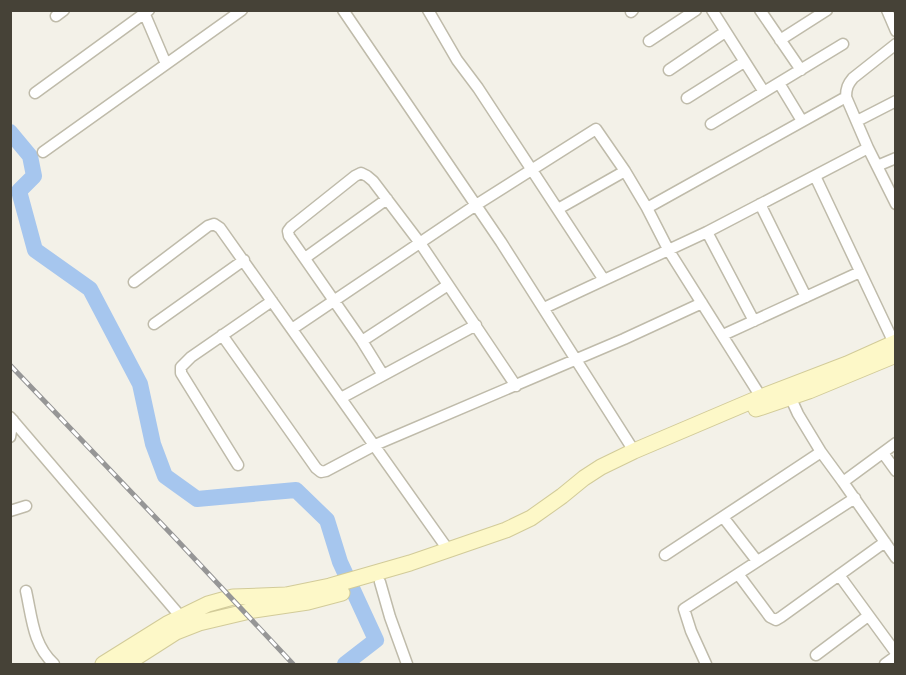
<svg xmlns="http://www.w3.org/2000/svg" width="906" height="675" viewBox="0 0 906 675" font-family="'Source Sans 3',sans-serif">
  <rect width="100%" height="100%" fill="#f3f1e8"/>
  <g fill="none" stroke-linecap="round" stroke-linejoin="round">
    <!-- river -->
    <path stroke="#a6c6ee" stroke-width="16" d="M 10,132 L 30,156 L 34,176 L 19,191 L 35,250 L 90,289 L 140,384 L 153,444 L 165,476 L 197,499 L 296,490 L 327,520 L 340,562 L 376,640 L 345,664"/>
    <!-- street casing -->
    <g stroke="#bfbbaa" stroke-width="13">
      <path id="street" d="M 143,10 L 166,64
        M 343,10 L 501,242 L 634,451
        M 428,10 L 457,60 L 478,88 L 604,280
        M 712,10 L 764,92
        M 760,10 L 801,70
        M 887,10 L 896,31
        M 631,12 L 633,10
        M 56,16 L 64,10
        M 780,40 L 827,10
        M 649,41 L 696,10
        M 896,44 L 853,78 C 848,84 846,88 846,97 L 868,148 L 896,204
        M 669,70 L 725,32
        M 779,83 L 802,121
        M 35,93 L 149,10
        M 687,98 L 744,62
        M 857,121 L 896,101
        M 711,124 L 843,44
        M 43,152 L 242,10
        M 877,166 L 896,158
        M 815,176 L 894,343
        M 760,204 L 806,297
        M 647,208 L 846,97
        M 558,209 L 625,171
        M 707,232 L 754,321
        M 305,258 L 387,199
        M 134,282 L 208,226 L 214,224 L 220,228 L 449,551
        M 544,308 L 707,232 L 868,148
        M 154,324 L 244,260
        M 292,329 L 476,205 L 596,129 L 625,171 L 647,208 L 669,251 L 761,397
        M 222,335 L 316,468 L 321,472 L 326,471 L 375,445 L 624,339 L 702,303
        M 723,335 L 860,272
        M 362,341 L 448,285
        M 383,375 L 362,341 L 289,236 L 288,231 L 291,227 L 355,176 L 361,173 L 367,176 L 373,181 L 420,243 L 516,386
        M 788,392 L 798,414 L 821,452 L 843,482 L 896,558
        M 341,398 L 476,325
        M 10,417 L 181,617
        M 10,437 L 13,420
        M 883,453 L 896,471
        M 238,465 L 181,373 L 181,367 L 191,357 L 272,301
        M 843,482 L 896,443
        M 10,511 L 26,506
        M 723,517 L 757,561
        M 665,555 L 821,452
        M 738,574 L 770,617 L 776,620 L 781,617 L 885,542
        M 839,575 L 896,653
        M 380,582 L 390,617 L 407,664
        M 26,591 C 32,618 33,645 54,664
        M 816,655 L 868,616
        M 706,664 L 691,631 L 684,609 L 855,498
        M 885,664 L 896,656"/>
    </g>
    <!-- secondary casing -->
    <g stroke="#d2cb99" stroke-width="17">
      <path id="secondary" d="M 756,409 L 809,391 L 896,355
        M 103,664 L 167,624 L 208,604 L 233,597 L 286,595 L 330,586 L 410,563 L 506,530 L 531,518 L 562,496 L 584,478 L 601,467 L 634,451 L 761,397 L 847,364 L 896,342
        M 126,664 L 176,632 L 199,623 L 254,610 L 308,602 L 342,593"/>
    </g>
    <!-- street -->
    <use href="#street" stroke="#fff" stroke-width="10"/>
    <!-- secondary -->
    <use href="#secondary" stroke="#fdf8c8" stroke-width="15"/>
    <!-- rail casing -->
    <g stroke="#969696" stroke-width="5">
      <path id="rail" d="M 10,365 L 176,539 L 293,664"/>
    </g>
    <!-- rail -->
    <use href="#rail" stroke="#fff" stroke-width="3" stroke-dasharray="9" stroke-linecap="butt"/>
  </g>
  <!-- border -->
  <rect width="906" height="675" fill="none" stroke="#464237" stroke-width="24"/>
</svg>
